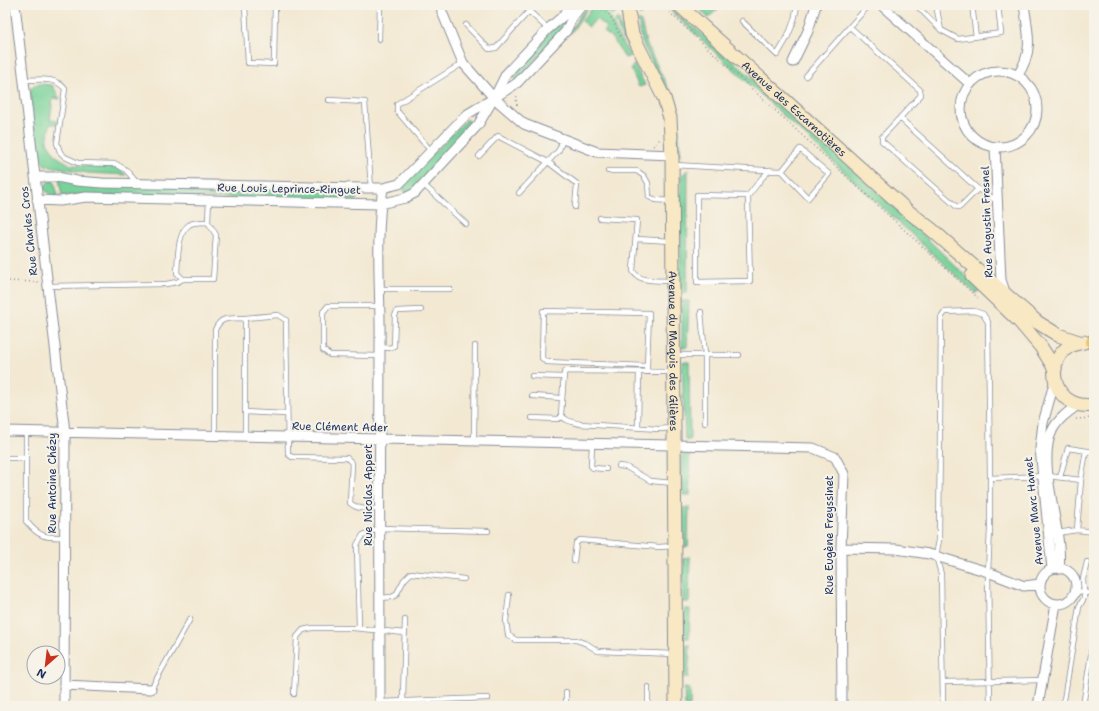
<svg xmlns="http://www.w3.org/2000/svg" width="1099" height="711" viewBox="0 0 1099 711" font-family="'Shantell Sans',sans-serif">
  <rect width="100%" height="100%" fill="#f7f3e8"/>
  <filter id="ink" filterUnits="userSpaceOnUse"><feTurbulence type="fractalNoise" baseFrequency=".025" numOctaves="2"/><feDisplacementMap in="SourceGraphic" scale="8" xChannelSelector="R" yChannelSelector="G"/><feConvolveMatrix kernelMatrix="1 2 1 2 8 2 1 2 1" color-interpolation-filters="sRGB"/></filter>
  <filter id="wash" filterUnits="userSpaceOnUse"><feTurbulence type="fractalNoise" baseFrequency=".012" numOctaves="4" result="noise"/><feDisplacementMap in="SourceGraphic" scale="16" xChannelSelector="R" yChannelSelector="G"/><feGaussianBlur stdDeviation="0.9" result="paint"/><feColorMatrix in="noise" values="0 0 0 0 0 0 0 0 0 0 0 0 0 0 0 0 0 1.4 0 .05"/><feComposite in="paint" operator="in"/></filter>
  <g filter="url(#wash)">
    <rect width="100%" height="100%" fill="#f3e9d3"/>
    <!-- green -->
    <path fill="#78d299" stroke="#4a807c" d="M 593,5 C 604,5 610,4 616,13 L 613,15 L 600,7 Z
      M 647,5 L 660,5 L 659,7 L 647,8 L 641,15 L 639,15 L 643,7 Z
      M 697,5 L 722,5 L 708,18 Z
      M 587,7 L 587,9 L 571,33 L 569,33 L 583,11 Z
      M 592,8 C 612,12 610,18 617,34 C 621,42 626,49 631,56 L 625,58 L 611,37 L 604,32 L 607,28 L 596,19 L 589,27 L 582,21 Z
      M 670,9 L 710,40 L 905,217 L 980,290 L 976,293 L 975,293 L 676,16 Z
      M 568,18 L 556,37 L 516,80 L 510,74 L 549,32 Z
      M 618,18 L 625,37 L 631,43 L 636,53 L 633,54 L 622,38 L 615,20 Z
      M 638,20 L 641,22 L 646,43 L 671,94 L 668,95 L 642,43 Z
      M 634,64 L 645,85 L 639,87 L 631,69 Z
      M 40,84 L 52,85 L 60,99 L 53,98 L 50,120 L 57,121 L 57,124 L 50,124 L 47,142 L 56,156 L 71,165 L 117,167 L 126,175 L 88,173 L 45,165 L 37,153 L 30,91 L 34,85 Z
      M 674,114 L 677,115 L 681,156 L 678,152 Z
      M 467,119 L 473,126 L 412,191 L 406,194 L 402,185 Z
      M 688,170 L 687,293 L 680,293 L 681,176 Z
      M 59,179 L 356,190 L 356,201 L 76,195 L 62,196 Z
      M 54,180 L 58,196 L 52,196 L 44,189 C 45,183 49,181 54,180 Z
      M 682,301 L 689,301 L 687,347 L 682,347 Z
      M 682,362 L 689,362 L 690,440 L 685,440 Z
      M 689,451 L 690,495 L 683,495 L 682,457 L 684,452 Z
      M 689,507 L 688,546 L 683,547 L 683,508 Z
      M 690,557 L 689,602 L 683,602 L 683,558 Z
      M 684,609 L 690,609 L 689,638 L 684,638 Z
      M 684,645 L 690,645 L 688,678 L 683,678 Z
      M 684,688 L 690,689 L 690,706 L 685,706 Z"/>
  </g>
  <g filter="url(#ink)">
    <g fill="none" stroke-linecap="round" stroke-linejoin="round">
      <!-- service casing -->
      <g stroke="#878c98" stroke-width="6">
        <path id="service" d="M 245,5 L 248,63 L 274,64 L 275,5
          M 916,5 L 941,30
          M 936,5 L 941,30 L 958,39 L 1001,33 L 998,5
          M 972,5 L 976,37
          M 529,11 L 533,5
          M 742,21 L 777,55 C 787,40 795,23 797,5
          M 466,25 L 489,49 L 496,48 L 529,11 L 548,29
          M 850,27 L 920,90 L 921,95 L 882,137 L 882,141 L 957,207 L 960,207 L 978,189 L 900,118
          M 379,39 L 380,5
          M 806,76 L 869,5
          M 24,80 C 39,80 55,76 65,89 L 57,143 L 60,152 L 65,157 L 78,163 L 116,164 L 126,170 L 137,183
          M 329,100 L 365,102 L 371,188
          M 431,151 L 397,111 L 397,104 L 463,63
          M 479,156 L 498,136 L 548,162 L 577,184 L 575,207
          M 674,165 L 782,171 L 800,149 L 829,174 L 808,198 L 782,171
          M 608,171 L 637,171 L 644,176 L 648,183 L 649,197 L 656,200 L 671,201
          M 423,184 L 466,224
          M 978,189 L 997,201
          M 519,193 L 559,150 L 563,139
          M 748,196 L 750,281 L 697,282 L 697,195 L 748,196 L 762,178 L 770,170
          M 600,218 L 637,220 L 633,271 C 639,283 660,280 672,281
          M 208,222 C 202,223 195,221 189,225 C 177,232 178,261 177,273 L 183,279 L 213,279 L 216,235 L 208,222 L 209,199
          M 636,239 L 672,241
          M 47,286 L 166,284 L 177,282 L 183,279
          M 380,289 L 450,289
          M 701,312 L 705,355 L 705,423
          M 380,347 L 389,348 L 394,346 L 395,316 L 397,311 L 421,310
          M 675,355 L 739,355
          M 380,356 L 330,355 L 323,350 L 323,312 L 328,306 L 381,306
          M 647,372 L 647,366 L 649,313 L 543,311 L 542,358 L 546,362 L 647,366
          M 532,376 L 563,377
          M 532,396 L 562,398
          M 245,412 L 286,414
          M 532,418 L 558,419 L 562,417
          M 638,427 L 639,372
          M 672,428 L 659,429 L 580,424 C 573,422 564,421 561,414 L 564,374 L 565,371 L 673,372
          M 26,431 L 26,521 C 39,537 45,538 65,537
          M 215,435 L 215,330 C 221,315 231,319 245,318
          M 245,436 L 245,318 L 278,315 L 286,320 L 288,454 L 292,457 L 347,458 L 352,463 L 350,503 C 358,510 369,509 380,509
          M 474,441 L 475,346
          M 592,444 L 591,466 L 593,468 L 606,469
          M 5,458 L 26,458
          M 619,466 L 626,467 L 651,481 L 673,483
          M 1060,477 L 1068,448 L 1094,452
          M 1081,480 L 1086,451
          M 1077,530 L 1094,532
          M 574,561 L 576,543 L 580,540 L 659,547 L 673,546
          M 1087,562 L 1083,579 L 1084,592 L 1094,594
          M 509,595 L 506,621 L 508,635 L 516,640 L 576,640 L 587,644 L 598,651 L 674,654
          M 380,598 L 392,597 L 396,595 L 404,580 L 411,573 L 464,579
          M 405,620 L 403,701 L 405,706
          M 359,628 L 357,545 L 363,535 L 380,528 L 488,531
          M 943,682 L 1043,680
          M 151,689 L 190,619
          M 294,694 L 297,637 L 303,630 L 312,628 L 353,628 L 405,633
          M 380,702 L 488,698
          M 566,706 L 566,692
          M 648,706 L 648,687
          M 943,706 L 941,574 L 936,556 L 939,540 L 941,318 L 945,312 L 974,311 L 983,314 L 988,322 L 990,478 L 1048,476 L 1081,480 L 1077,530 L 1057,533
          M 990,706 L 988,572 L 990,529 L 990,478
          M 1063,706 L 1079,607 L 1084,598 L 1084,592 L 1075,591
          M 1083,706 L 1094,635"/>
      </g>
      <!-- minor casing -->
      <g stroke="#878c98" stroke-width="11">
        <path id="minor" d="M 15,5 L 65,432 L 64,706
          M 441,5 L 442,12 L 463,63 L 494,98 L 524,124 L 597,152 L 672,155
          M 881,5 L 970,84
          M 793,62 L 808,31 L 816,5
          M961 109a38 38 0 1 1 76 0a38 38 0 1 1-76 0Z
          M 1018,75 C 1034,50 1028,33 1024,5
          M 995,147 L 1001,280 L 1005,292
          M 35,177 L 57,177 L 77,181 L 102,183 L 361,188 L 383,188 L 399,184 L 466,115 L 494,98 L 506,74 L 548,29 L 562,17 L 572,5
          M 37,200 L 60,201 L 86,197 L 380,204 L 405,198 L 415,193 L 478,125 L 494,98 L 517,83 L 566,31 L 572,18 L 582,5
          M 5,431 L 813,448 L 835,457 L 844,474 L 841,548 L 842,706
          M 841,548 L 896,549 L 929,554 L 988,572 L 1024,586 L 1040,584
          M1040 586a18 18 0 1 1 36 0a18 18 0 1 1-36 0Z
          M 1052,569 L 1040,448 L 1043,423 L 1055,380
          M 1060,569 C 1059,562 1060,554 1059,547 C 1057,515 1038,459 1052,431 C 1057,420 1068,412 1078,405
          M 64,685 L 151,689
          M 380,706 C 380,586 379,466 380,346 C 381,294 375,240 383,188
          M 1038,706 L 1056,604"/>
      </g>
      <!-- secondary casing -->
      <g stroke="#878c98" stroke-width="15">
        <g id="secondary">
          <path id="s1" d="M 627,5 L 632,34 L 664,98 L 670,118 L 672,155 L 676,706"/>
          <path id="s2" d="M 679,5 L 909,212 L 931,229 L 1037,322 L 1058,335 L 1079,342"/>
          <path d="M 972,276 L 1019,321 L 1041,347 L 1055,369"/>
          <path d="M 1084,342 C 1039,347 1048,412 1094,405"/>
        </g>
      </g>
      <!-- primary casing -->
      <g stroke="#878c98" stroke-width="16">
        <path id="primary" d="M 1093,342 L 1094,342"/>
      </g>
      <!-- path -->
      <path stroke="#878c98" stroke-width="1.5" stroke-dasharray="1 3" stroke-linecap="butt" d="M 666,5 L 670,13 L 978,298
        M 591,7 C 612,5 613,26 622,39
        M 638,7 L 644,5
        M 517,105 L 516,98 L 518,94
        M 653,146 L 660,139
        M 5,281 L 39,282
        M 1076,419 L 1094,418"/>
      <!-- service -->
      <use href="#service" stroke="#fff" stroke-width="4.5"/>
      <!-- minor -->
      <use href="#minor" stroke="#fff" stroke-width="9"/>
      <!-- secondary -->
      <use href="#secondary" stroke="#f8e8c3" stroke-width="13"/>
      <!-- primary -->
      <use href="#primary" stroke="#edc569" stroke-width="14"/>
    </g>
  </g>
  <g text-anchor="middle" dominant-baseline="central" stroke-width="4" stroke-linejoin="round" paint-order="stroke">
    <!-- street labels -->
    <g font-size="11" fill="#1b2f5e" stroke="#f7f3e8">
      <text stroke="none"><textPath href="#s2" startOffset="155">Avenue des Escarnotières</textPath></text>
      <text transform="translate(289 189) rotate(1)">Rue Louis Leprince-Ringuet</text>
      <text transform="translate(987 222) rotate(-92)">Rue Augustin Fresnel</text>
      <text transform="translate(29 231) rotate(-96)">Rue Charles Cros</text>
      <text stroke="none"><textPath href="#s1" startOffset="355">Avenue du Maquis des Glières</textPath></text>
      <text transform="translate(340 427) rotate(1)">Rue Clément Ader</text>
      <text transform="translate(52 483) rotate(-90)">Rue Antoine Chézy</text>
      <text transform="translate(368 495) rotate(-90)">Rue Nicolas Appert</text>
      <text transform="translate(1034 511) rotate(-96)">Avenue Marc Hamet</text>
      <text transform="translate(829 535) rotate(-90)">Rue Eugène Freyssinet</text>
    </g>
  </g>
  <!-- margin -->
  <rect width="1099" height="711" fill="none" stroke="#f7f3e8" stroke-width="20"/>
  <!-- north arrow -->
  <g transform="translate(46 665) rotate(208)"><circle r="19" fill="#f7f3e8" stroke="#9fa5b1"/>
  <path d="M0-3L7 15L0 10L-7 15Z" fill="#c8321e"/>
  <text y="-6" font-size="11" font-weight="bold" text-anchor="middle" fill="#1b2f5e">N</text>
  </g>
</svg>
